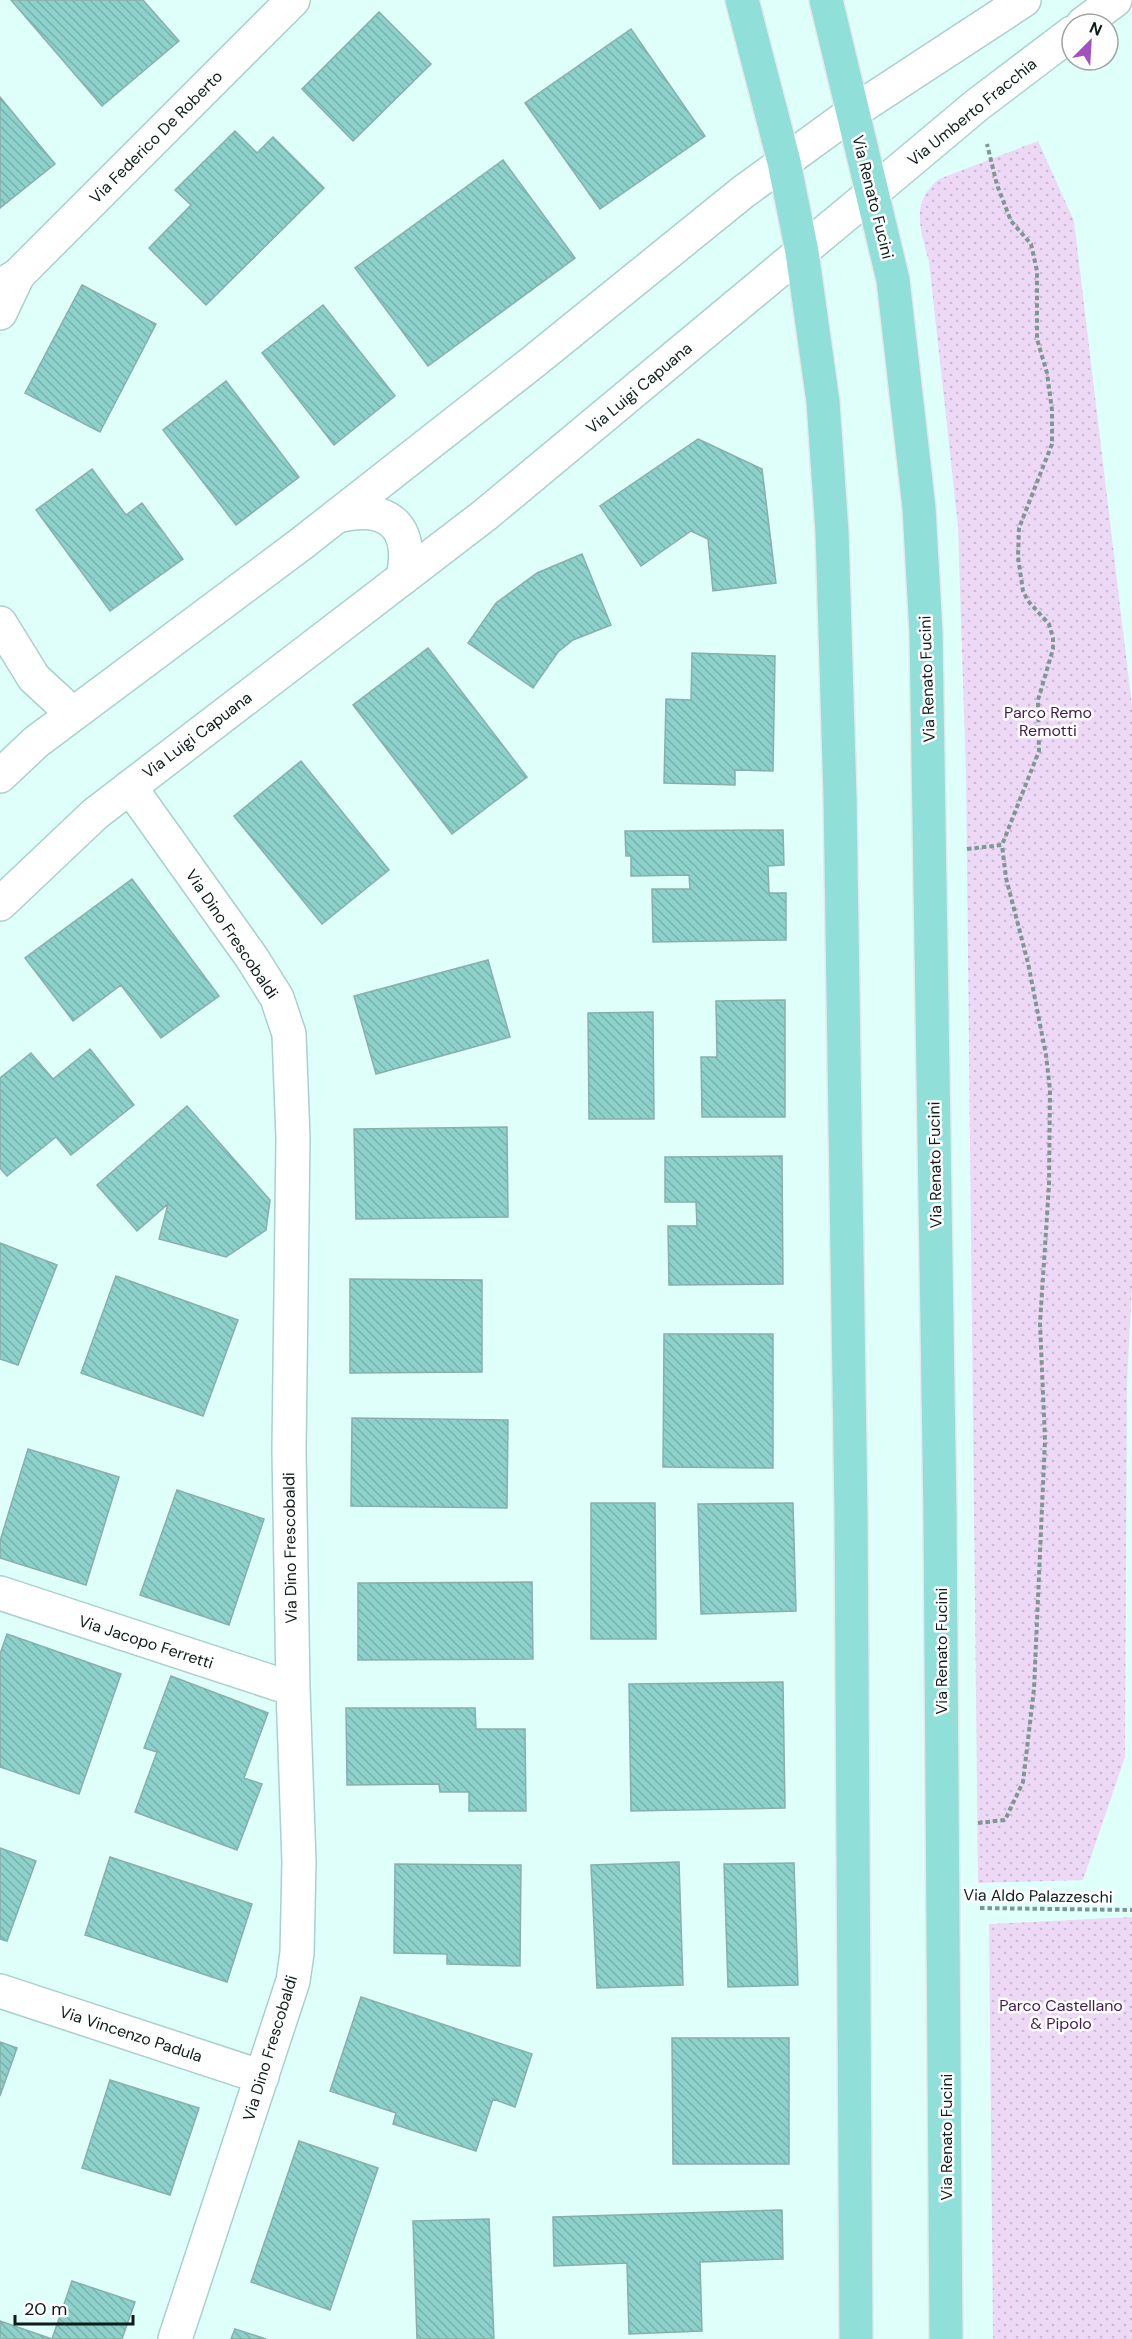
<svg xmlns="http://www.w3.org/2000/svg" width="1132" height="2339" viewBox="0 0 1132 2339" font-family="'DM Sans',sans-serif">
  <defs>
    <pattern id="park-dots" width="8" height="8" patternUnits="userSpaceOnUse" patternTransform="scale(1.5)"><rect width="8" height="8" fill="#edd9f5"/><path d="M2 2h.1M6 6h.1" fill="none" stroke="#cabad1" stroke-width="1.8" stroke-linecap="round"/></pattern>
    <pattern id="building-back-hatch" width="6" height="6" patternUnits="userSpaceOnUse" patternTransform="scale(1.5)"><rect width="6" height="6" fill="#8cd1ca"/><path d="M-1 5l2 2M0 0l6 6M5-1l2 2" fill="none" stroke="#78b3ad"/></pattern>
  </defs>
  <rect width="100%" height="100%" fill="#dffffb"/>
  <!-- park -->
  <path fill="url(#park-dots)" d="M 1038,141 L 1074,221 L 1132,706 L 1132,1286 L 1127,1383 L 1125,1757 L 1083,1880 L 978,1883 L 966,777 L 958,526 L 929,262 C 921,230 909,203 939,179 Z
    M 1132,1917 L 1132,2339 L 993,2339 L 989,1924 Z"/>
  <!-- building -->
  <path fill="url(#building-back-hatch)" stroke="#8aafab" stroke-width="1.5" d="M 11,0 L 143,0 L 179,41 L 102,106 Z
    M 379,12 L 431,64 L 353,141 L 302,89 Z
    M 631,29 L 705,136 L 600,209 L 525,103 Z
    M 0,97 L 55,164 L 0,208 Z
    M 235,131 L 257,153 L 273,137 L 324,188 L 206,305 L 149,248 L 191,205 L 175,190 Z
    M 503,160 L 575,258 L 428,366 L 355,268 Z
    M 82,285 L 156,324 L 100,432 L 25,393 Z
    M 323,305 L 395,396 L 334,445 L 262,353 Z
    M 226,381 L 299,477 L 236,525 L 163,430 Z
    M 698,439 L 762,469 L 776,583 L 713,591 L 708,539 L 691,531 L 641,566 L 600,506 Z
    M 92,469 L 126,515 L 142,503 L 183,559 L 110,611 L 36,510 Z
    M 582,554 L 611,625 L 573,640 L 558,652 L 533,688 L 468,643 L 496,603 L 537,573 Z
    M 428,648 L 527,777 L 452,834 L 353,705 Z
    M 692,653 L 775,656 L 773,771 L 735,770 L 735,785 L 664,783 L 666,699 L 691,700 Z
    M 301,761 L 389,870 L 322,924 L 234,816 Z
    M 783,830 L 784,865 L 768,866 L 769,893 L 786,893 L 786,940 L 653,942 L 652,889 L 690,889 L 689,875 L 631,876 L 631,856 L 626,856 L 625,831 Z
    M 132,879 L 219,996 L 161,1038 L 121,985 L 73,1021 L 25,958 Z
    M 488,960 L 510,1037 L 376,1074 L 354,996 Z
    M 785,1000 L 785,1117 L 702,1117 L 701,1057 L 717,1057 L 716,1001 Z
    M 653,1012 L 654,1119 L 589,1119 L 588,1013 Z
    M 90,1049 L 134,1105 L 71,1155 L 56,1137 L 7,1176 L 0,1168 L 0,1078 L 31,1053 L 53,1079 Z
    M 187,1106 L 270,1200 L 266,1230 L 226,1257 L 159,1239 L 168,1204 L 137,1231 L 97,1185 Z
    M 507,1127 L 508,1217 L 356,1219 L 354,1129 Z
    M 782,1156 L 783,1284 L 669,1285 L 668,1226 L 697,1226 L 696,1202 L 665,1202 L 665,1157 Z
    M 0,1243 L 57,1265 L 18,1365 L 0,1359 Z
    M 116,1276 L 238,1320 L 203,1416 L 81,1373 Z
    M 350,1279 L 482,1280 L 482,1372 L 350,1373 Z
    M 664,1334 L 773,1334 L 773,1468 L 663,1467 Z
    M 352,1418 L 508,1420 L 507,1508 L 351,1506 Z
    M 28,1449 L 119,1477 L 86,1585 L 0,1558 L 0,1541 Z
    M 177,1490 L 264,1519 L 229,1625 L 140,1595 Z
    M 591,1503 L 655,1503 L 656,1639 L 591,1639 Z
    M 793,1503 L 796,1611 L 701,1614 L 698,1504 Z
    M 532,1582 L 533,1659 L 358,1660 L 358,1583 Z
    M 7,1634 L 121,1674 L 79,1794 L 0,1767 L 0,1654 Z
    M 171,1676 L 268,1713 L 244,1778 L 262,1784 L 237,1850 L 135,1812 L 157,1752 L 144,1748 Z
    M 783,1682 L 785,1808 L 631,1811 L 629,1684 Z
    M 346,1708 L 475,1708 L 476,1729 L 525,1729 L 526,1811 L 469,1811 L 469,1792 L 440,1792 L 439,1784 L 347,1785 Z
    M 0,1848 L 36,1861 L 7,1941 L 0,1939 Z
    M 110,1857 L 252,1904 L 227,1982 L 85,1935 Z
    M 679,1862 L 683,1985 L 597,1988 L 591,1865 Z
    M 794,1863 L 798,1985 L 728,1987 L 724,1864 Z
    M 395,1864 L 521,1865 L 520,1966 L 447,1964 L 447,1954 L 394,1953 Z
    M 361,1997 L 532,2054 L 515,2107 L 493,2099 L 476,2151 L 393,2124 L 396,2113 L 330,2091 Z
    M 672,2038 L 789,2038 L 789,2164 L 673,2164 Z
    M 0,2042 L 17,2048 L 0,2096 Z
    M 110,2080 L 199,2108 L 170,2195 L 82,2168 Z
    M 299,2141 L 378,2168 L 330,2310 L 251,2282 Z
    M 782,2210 L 783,2259 L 700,2262 L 702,2331 L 629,2334 L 627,2263 L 554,2266 L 553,2217 Z
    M 489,2219 L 494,2339 L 417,2339 L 413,2221 Z
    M 72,2281 L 135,2302 L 122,2339 L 52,2339 Z
    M 0,2321 L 52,2339 L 0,2339 Z
    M 235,2329 L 266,2339 L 231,2339 Z"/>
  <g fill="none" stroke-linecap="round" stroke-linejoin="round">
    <!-- minor casing -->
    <g stroke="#aad0cc" stroke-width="36">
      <path id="minor" d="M 1083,24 L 1115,0
        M 853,112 L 1024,0
        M 872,193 L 977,105 L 1072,33
        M 0,286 L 18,275 L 293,0
        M 0,313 L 18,275
        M 337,516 C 388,504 414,525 403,578
        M 0,623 L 34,678 L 73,714
        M 130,787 L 252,958 L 277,998 L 289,1034 L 293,1138 L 289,1450 L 293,1689 L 299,1862 L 297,1953 L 293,1981 L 175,2339
        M 0,1593 L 293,1689
        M 0,1991 L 262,2077"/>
    </g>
    <!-- tertiary casing -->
    <g stroke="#aad0cc" stroke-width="36">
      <path id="tertiary" d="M 0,776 L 36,742 L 301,544 L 533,362 L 743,192 L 853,112
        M 0,904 L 95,814 L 485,515 L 872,193"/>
    </g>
    <!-- primary casing -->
    <g stroke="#e7e8e8" stroke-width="36">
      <path id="primary" d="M 742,0 L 784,162 L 802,252 L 823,402 L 832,532 L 840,797 L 851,1513 L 856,2339
        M 826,0 L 893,280 L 919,508 L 926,633 L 940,1514 L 946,2339"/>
    </g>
    <!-- path -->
    <path stroke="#7f9794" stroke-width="4" stroke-dasharray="4.5 3" stroke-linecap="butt" d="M 967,849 L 1002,845 L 1039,751 L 1038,700 L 1053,649 L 1053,638 L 1049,624 L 1028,601 L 1023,591 L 1018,557 L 1019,528 L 1052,444 L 1052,410 L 1047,373 L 1037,339 L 1037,271 L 1031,244 L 1011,221 L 997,185 L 987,144
      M 978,1823 L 1005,1820 L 1023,1782 L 1034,1689 L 1045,1440 L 1040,1323 L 1049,1185 L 1050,1090 L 1046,1055 L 1028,963 L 1006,878 L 1002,845
      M 980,1908 L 1132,1910"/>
    <!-- minor -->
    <use href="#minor" stroke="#fff" stroke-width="33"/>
    <!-- tertiary -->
    <use href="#tertiary" stroke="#fff" stroke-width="33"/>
    <!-- primary -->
    <use href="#primary" stroke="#91dfd9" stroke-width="33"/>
  </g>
  <g text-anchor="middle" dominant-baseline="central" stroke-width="5" stroke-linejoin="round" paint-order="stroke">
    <!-- street labels -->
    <g font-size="16" fill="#0d1c1a" stroke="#fff">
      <text transform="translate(972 112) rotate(-39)">Via Umberto Fracchia</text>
      <text transform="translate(156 137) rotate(-45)">Via Federico De Roberto</text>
      <text transform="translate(873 197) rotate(76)">Via Renato Fucini</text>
      <text transform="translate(639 388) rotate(-40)">Via Luigi Capuana</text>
      <text transform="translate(927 679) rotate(-92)">Via Renato Fucini</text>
      <text transform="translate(197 735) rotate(-37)">Via Luigi Capuana</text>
      <text transform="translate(232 934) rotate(56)">Via Dino Frescobaldi</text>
      <text transform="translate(935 1165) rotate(-91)">Via Renato Fucini</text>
      <text transform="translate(290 1548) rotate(-91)">Via Dino Frescobaldi</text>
      <text transform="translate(146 1642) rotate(18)">Via Jacopo Ferretti</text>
      <text transform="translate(941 1651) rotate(-90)">Via Renato Fucini</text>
      <text transform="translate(1038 1896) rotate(1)">Via Aldo Palazzeschi</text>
      <text transform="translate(131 2034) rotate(18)">Via Vincenzo Padula</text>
      <text transform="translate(270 2048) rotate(-73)">Via Dino Frescobaldi</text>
      <text transform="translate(946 2137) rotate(-90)">Via Renato Fucini</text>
    </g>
    <!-- park labels -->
    <g font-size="16" fill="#40194f" stroke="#fff">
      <text x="1048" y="712">Parco Remo<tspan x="1048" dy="18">Remotti</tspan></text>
      <text x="1061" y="2005">Parco Castellano<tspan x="1061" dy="18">&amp; Pipolo</tspan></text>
    </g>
  </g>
  <!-- north arrow -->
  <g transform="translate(1090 42) rotate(24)"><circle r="28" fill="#ffffff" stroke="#9ea4a3" stroke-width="1.5"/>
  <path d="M0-4.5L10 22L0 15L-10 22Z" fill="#a251c1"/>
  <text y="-9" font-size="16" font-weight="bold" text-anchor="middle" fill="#0d1c1a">N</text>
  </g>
  <!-- scale -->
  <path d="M15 2315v9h118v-9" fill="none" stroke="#0d1c1a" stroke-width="3"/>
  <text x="24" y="2315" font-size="18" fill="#0d1c1a" stroke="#ffffff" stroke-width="4.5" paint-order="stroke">20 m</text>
</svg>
